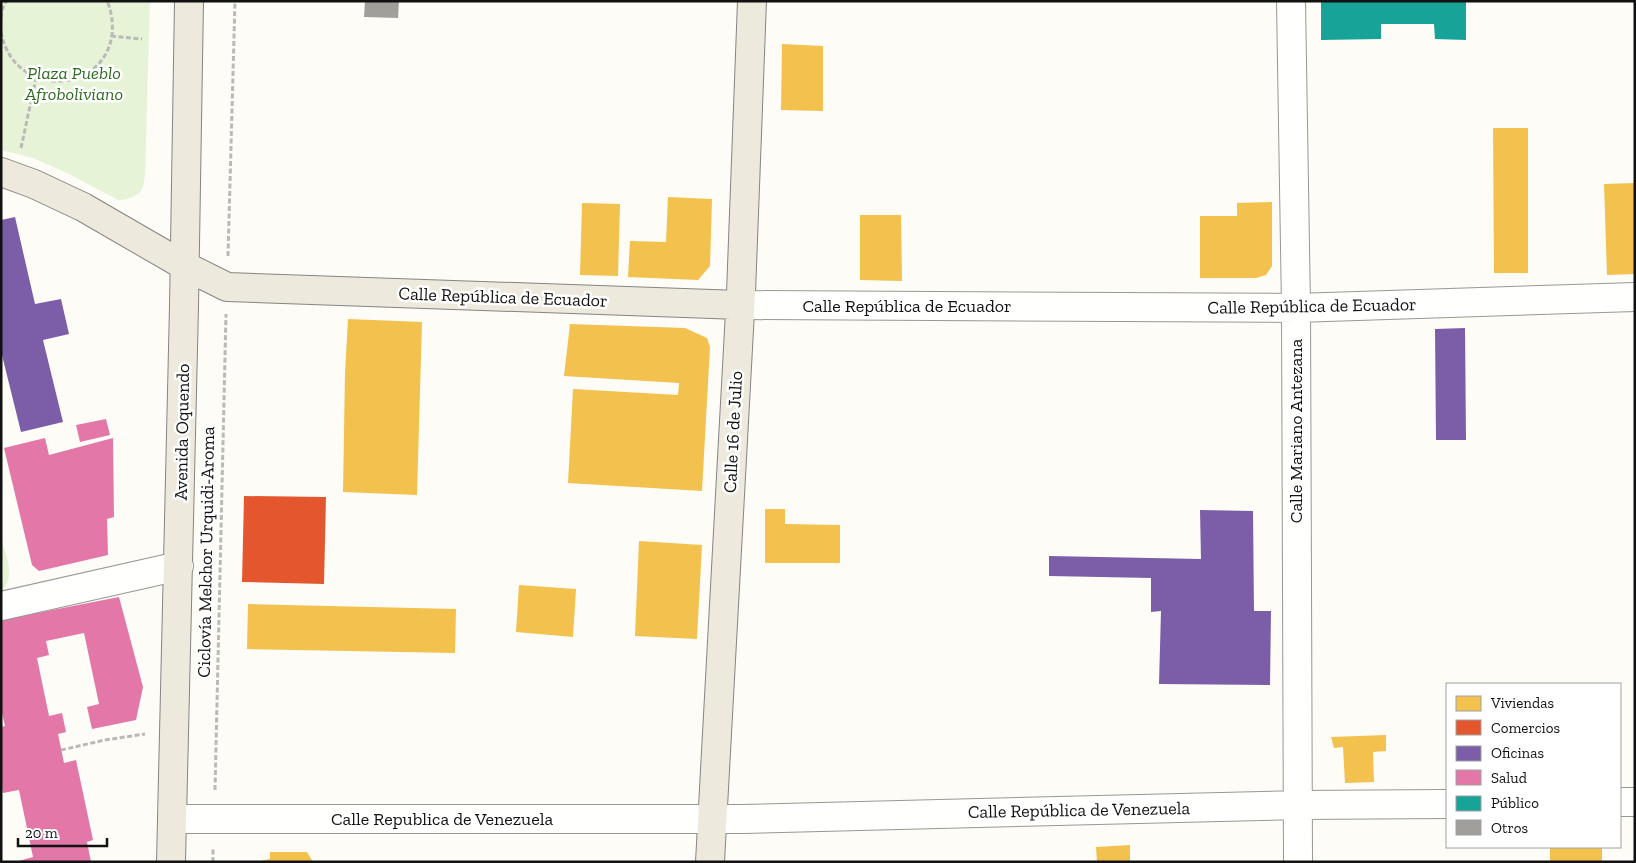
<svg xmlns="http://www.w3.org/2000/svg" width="1636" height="863" viewBox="0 0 1636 863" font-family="'Zilla Slab',serif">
  <rect width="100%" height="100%" fill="#fdfcf7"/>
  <!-- green -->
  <path fill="#e7f3d7" d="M 1,1 L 150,1 L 145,176 C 144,180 144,186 142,189 C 138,197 126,200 118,200 L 67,173 L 33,158 L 1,150 Z
    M 1,539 C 7,559 16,575 1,593 Z"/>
  <!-- homes -->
  <path fill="#f2c14e" d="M 782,44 L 823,46 L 823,111 L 781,110 Z
    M 1493,128 L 1528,128 L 1528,273 L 1494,273 Z
    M 1635,183 L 1635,274 L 1607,275 L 1604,184 Z
    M 668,197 L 712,199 L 710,266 L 698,280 L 628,277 L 630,241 L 666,242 Z
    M 1272,202 L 1272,266 L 1266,275 L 1256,278 L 1200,278 L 1200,216 L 1237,216 L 1237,203 Z
    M 582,203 L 620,204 L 618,276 L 580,275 Z
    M 860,215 L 901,215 L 902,281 L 860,280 Z
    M 348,319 L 422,322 L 417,495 L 343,492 L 345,373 Z
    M 570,324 L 685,328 L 707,338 L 710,347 L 702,491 L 568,483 L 573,389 L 678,395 L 679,383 L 564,376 Z
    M 765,509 L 785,509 L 785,524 L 840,525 L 840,563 L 765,563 Z
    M 639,541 L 702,545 L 697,639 L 635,636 Z
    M 519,585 L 576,589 L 573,637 L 516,632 Z
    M 248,604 L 456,609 L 455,653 L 247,649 Z
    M 1386,735 L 1386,751 L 1373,752 L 1374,782 L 1345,783 L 1343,747 L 1334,748 L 1331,737 Z
    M 1130,845 L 1130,862 L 1097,862 L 1096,847 Z
    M 1550,847 L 1602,847 L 1602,862 L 1550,862 Z
    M 270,852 L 307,852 L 313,862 L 256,862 L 270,859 Z"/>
  <!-- shops -->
  <path fill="#e4572e" d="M 244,496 L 326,497 L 324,584 L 242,582 Z"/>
  <!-- offices -->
  <path fill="#7b5ea7" d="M 15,217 L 35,304 L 61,299 L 69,334 L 43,340 L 63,422 L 21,432 L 1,351 L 1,220 Z
    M 1465,328 L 1466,440 L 1436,440 L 1435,329 Z
    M 1200,510 L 1253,511 L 1254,611 L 1271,611 L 1270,685 L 1159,684 L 1161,611 L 1151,612 L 1151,578 L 1049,576 L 1049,556 L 1201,559 Z"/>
  <!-- health -->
  <path fill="#e377a8" d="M 106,419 L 110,435 L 80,442 L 76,425 Z
    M 45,438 L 49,455 L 113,438 L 114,517 L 107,519 L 108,555 L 39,571 L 32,565 L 4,448 Z
    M 119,597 L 143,687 L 136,720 L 92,729 L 87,707 L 99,704 L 84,633 L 46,641 L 49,655 L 37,658 L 49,716 L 62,713 L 66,732 L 58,734 L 64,763 L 76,760 L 93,840 L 87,842 L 91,862 L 15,862 L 33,857 L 19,790 L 3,793 L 1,784 L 1,727 L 5,726 L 1,709 L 1,620 Z"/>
  <!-- public -->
  <path fill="#17a398" d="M 1321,1 L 1466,1 L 1466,40 L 1435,39 L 1434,24 L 1381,24 L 1381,39 L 1321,40 Z"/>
  <!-- building -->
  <path fill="#a19f9c" d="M 365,1 L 399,1 L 398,18 L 364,17 Z"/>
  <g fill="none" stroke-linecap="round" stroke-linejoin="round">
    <!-- minor casing -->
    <g stroke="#979795" stroke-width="30">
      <path id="minor" d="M 1291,1 L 1296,308 L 1298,862
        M 740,305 L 1296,308 L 1635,297
        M 1,606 L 179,566
        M 1620,802 L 1635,802
        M 173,819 L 743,819 L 1298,805 L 1447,804"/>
    </g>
    <!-- major casing -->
    <g stroke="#858482" stroke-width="30">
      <path id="major" d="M 1,172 L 34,184 L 83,207 L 185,266 L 227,287 L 740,305
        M 171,862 L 184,306 L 189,1
        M 710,862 L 741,293 L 752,1"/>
    </g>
    <!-- path -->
    <path stroke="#b9b9b8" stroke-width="3" stroke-dasharray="5 2.5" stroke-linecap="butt" d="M 1,18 L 2,10 L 6,1
      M 1,32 C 13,98 103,96 112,35 C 113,23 112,12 107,1
      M 111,36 L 142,39
      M 21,148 L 36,78
      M 228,256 L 235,1
      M 61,750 L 105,740 L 145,734
      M 215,790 L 226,314
      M 213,862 L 213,847"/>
    <!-- minor -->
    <use href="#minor" stroke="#fffffe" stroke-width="28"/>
    <!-- major -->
    <use href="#major" stroke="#ede9dc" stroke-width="28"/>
  </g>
  <g text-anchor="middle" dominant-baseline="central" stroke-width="5" stroke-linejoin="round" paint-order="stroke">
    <!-- park labels -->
    <g font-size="18" font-style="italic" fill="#2f6b1f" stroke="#fff">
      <text x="74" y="73">Plaza Pueblo<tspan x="74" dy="21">Afroboliviano</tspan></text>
    </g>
    <!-- street labels -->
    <g font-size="18" fill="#111" stroke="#fff">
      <text transform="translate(503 297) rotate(2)">Calle República de Ecuador</text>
      <text x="907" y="306">Calle República de Ecuador</text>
      <text transform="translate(1312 306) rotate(-1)">Calle República de Ecuador</text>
      <text transform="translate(1296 431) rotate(-90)">Calle Mariano Antezana</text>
      <text transform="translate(182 432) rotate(-89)">Avenida Oquendo</text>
      <text transform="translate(733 432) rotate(-87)">Calle 16 de Julio</text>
      <text transform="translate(206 552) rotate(-89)">Ciclovía Melchor Urquidi-Aroma</text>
      <text transform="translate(1079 810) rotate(-1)">Calle República de Venezuela</text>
      <text x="442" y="819">Calle Republica de Venezuela</text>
    </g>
  </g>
  <!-- border -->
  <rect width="1636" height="863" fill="none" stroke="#111111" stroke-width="5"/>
  <!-- legend -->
  <rect x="1446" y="683" width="175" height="165" fill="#ffffff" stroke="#a0a0a0"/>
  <rect x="1456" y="696" width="25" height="15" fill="#f2c14e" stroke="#a0a0a0"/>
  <text x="1491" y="708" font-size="15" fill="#111111">Viviendas</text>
  <rect x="1456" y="720" width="25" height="15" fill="#e4572e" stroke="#a0a0a0"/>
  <text x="1491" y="733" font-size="15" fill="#111111">Comercios</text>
  <rect x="1456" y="746" width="25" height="15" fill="#7b5ea7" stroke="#a0a0a0"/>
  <text x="1491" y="758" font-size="15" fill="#111111">Oficinas</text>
  <rect x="1456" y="770" width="25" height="15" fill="#e377a8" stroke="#a0a0a0"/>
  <text x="1491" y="783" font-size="15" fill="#111111">Salud</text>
  <rect x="1456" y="796" width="25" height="15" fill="#17a398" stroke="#a0a0a0"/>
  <text x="1491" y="808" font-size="15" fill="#111111">Público</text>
  <rect x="1456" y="820" width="25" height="15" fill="#a19f9c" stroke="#a0a0a0"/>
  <text x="1491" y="833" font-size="15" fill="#111111">Otros</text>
  <!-- scale -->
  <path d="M18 838v8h89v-8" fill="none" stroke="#111111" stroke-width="2.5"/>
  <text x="25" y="838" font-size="15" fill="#111111" stroke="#ffffff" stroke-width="4" paint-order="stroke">20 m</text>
</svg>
